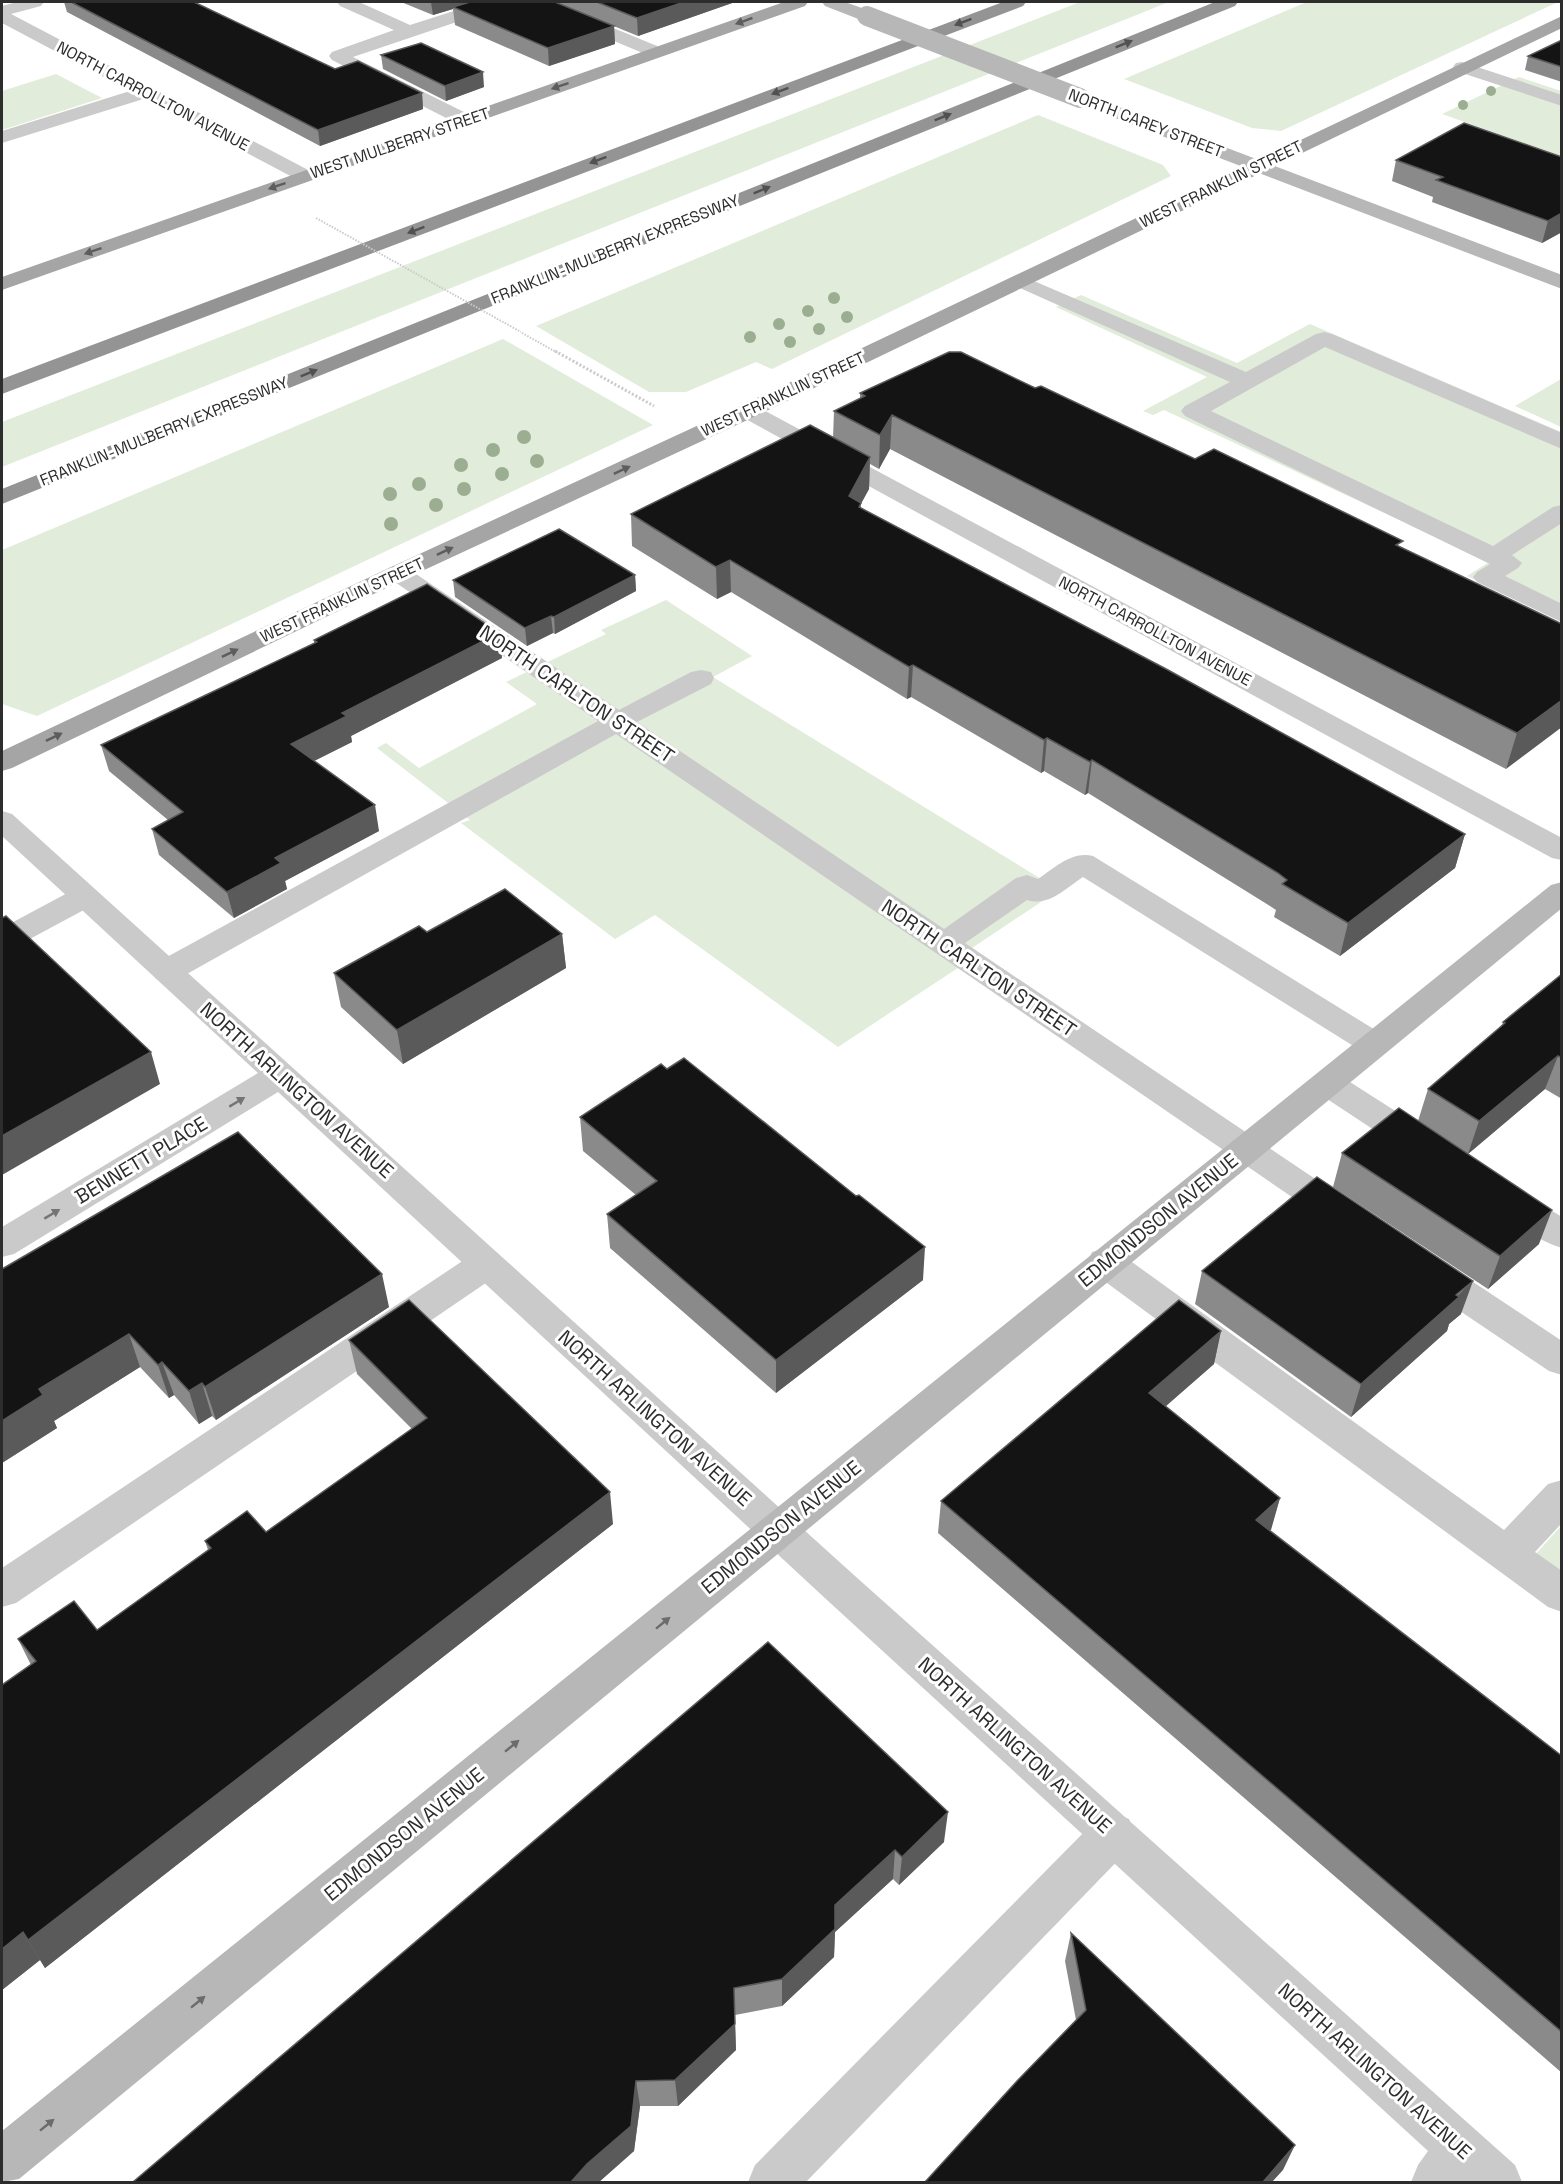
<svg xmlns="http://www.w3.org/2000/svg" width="1563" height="2184" viewBox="0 0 1563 2184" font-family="'Space Grotesk',sans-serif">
  <rect width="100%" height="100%" fill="#fff"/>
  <!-- green -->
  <path fill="#e1ecda" d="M 1080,2 L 1169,2 L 2,467 L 2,422 Z
    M 1307,2 L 1558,2 L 1281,131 L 1252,128 L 1124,79 Z
    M 56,74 L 102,98 L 2,130 L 2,91 Z
    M 1519,77 L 1561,91 L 1561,156 L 1442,114 Z
    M 1038,115 L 1163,165 L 1171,176 L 772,369 L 756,362 L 686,392 L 649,392 L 536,326 Z
    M 1081,295 L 1237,363 L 1310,324 L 1561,432 L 1561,622 L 1467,576 L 1489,562 L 1164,410 L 1153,415 L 1143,411 L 1207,377 L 1056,307 Z
    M 503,339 L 653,425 L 37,716 L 2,704 L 2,550 Z
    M 1561,379 L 1561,427 L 1515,406 Z
    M 666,600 L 752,656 L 713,677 L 1059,890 L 972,948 L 979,954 L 838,1047 L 655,915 L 615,939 L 461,823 L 470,820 L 377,748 L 386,743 L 419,768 L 537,704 L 506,682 L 606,634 L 601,630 Z
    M 1561,1526 L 1561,1612 L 1515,1577 Z"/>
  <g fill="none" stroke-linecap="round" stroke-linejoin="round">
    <!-- path-far1 -->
    <path stroke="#cacaca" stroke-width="2" stroke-dasharray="1.5 1.5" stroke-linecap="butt" d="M 522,333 L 558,353"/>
    <!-- path -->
    <path stroke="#cacaca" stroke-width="3" stroke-dasharray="2 2" stroke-linecap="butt" d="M 555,351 L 654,406"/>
    <!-- lane -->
    <path fill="#cacaca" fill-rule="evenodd" d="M 337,2 L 359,2 L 410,25 L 482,2 L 506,2 L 504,6 L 353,57 L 472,116 L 474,120 L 472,124 L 458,124 L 332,60 L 329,56 L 332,52 L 394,30 L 340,6 Z
      M 527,2 L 550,2 L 662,48 L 665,52 L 662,56 L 650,56 L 530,6 Z
      M 1462,62 L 1562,95 L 1562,106 L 1456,71 L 1453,67 L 1456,63 Z
      M 146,86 L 153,88 L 155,92 L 153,96 L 2,143 L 2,131 Z
      M 1020,275 L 1246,372 L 1316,334 L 1324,332 L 1332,334 L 1562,433 L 1562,449 L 1325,347 L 1211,411 L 1493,546 L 1553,507 L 1562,505 L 1562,523 L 1512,555 L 1522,563 L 1518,568 L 1505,576 L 1562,604 L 1562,622 L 1477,582 L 1473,577 L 1477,572 L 1490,564 L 1185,416 L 1181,411 L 1185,406 L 1230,382 L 1013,285 L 1009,281 L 1013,277 Z
      M 398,565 L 407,568 L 619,710 L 691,672 L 701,670 L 711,672 L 714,678 L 711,684 L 637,722 L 944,929 L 1016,878 L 1027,875 L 1038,879 C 1056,867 1072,851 1093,856 L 1385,1036 L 1390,1044 L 1385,1052 L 1374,1055 L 1363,1052 L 1083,877 C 1066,888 1049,907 1027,900 L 965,943 L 1351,1203 L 1356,1212 L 1351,1221 L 1339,1225 L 1327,1221 L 616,734 L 178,979 L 167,982 L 156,979 L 151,971 L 156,963 L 598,721 L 389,578 L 385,573 L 389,568 Z
      M 84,887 L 95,890 L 99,897 L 95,904 L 13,948 L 2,951 L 2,928 L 73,890 Z
      M 1327,1071 L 1339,1075 L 1433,1135 L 1438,1144 L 1433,1153 L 1421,1156 L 1409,1153 L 1315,1091 L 1311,1083 L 1315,1075 Z
      M 1509,1188 L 1521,1192 L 1562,1217 L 1562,1248 C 1542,1242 1501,1219 1492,1201 L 1497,1192 Z
      M 1105,1248 L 1118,1252 L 1504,1530 L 1548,1484 L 1562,1480 L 1562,1523 L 1535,1552 L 1562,1571 L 1562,1612 L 1548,1607 L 1092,1272 L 1087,1262 L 1092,1252 Z
      M 486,1250 L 499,1254 L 504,1264 L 499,1274 L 16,1603 L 2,1607 L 2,1568 L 473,1254 Z
      M 1430,1258 L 1443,1262 L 1562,1341 L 1562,1375 L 1549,1371 L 1417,1282 L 1412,1272 L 1417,1262 Z
      M 1113,1813 L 1129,1819 L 1135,1834 L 1129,1849 L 806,2182 L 748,2182 L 755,2165 L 1097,1819 Z"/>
    <!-- street -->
    <path fill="#cacaca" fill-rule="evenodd" d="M 17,2 L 44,2 L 41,6 L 11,14 L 312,172 L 315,176 L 312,180 L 298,180 L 2,23 L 2,6 Z
      M 748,404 L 756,406 L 1562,838 L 1562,860 L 1552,858 L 740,416 L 736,411 L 740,406 Z
      M 2,811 L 12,814 L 855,1576 L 1515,2165 L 1522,2182 L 1411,2182 L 1418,2165 L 1428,2151 L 827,1600 L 278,1092 L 14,1254 L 2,1257 L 2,1227 L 258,1073 L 2,836 Z"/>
    <!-- secondary -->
    <path fill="#b7b7b7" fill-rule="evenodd" d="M 822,2 L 845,2 L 873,12 L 876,16 L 873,20 L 861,20 L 825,6 Z
      M 1080,92 L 1562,275 L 1562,289 L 1073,102 L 1071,98 L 1073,94 Z
      M 1562,882 L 1562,908 L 19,2179 L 2,2182 L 2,2131 L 1551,885 Z"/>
    <!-- primary -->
    <path fill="#a5a5a5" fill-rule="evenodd" d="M 784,2 L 808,2 L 805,6 L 2,290 L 2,277 Z
      M 1562,16 L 1562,28 L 756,416 L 407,578 L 12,768 L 2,771 L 2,751 L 389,568 L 740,406 Z"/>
    <!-- highway -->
    <path fill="#949494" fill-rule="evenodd" d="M 1003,2 L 1026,2 L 1023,6 L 2,394 L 2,379 Z
      M 1215,2 L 1238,2 L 1235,6 L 2,504 L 2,489 Z"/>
    <!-- path-bridge -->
    <path stroke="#cacaca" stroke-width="2" stroke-dasharray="1.5 1.5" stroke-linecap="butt" d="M 316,218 L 521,332"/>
    <!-- secondary-bridge -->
    <path stroke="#b7b7b7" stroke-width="20" d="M 867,16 L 1080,98"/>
  </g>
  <!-- trees -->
  <g fill="#9bae92">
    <circle cx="1491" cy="91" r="5"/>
    <circle cx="1463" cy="105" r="5"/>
    <circle cx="834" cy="298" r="6"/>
    <circle cx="808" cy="311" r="6"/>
    <circle cx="847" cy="317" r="6"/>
    <circle cx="779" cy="324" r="6"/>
    <circle cx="819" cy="329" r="6"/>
    <circle cx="750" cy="337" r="6"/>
    <circle cx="790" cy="342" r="6"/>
    <circle cx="524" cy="437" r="7"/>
    <circle cx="493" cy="450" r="7"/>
    <circle cx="537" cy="461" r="7"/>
    <circle cx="461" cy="465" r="7"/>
    <circle cx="502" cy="474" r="7"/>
    <circle cx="419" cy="484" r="7"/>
    <circle cx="464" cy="489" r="7"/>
    <circle cx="390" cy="494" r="7"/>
    <circle cx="436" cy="505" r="7"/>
    <circle cx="391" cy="524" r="7"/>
  </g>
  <!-- wall -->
  <path fill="#8a8a8a" d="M 64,2 L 194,2 L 335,69 L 422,93 L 423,109 L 320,146 L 67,12 Z
    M 401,2 L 555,2 L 614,26 L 615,44 L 549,66 L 455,25 L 453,9 L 433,15 Z
    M 555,2 L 735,2 L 638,36 Z
    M 1562,40 L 1562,82 L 1525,70 L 1528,56 Z
    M 381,55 L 484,87 L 446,101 L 383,69 Z
    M 1562,157 L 1562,232 L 1542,243 L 1432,202 L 1433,197 L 1392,181 L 1396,160 Z
    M 1035,388 L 1195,459 L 1401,547 L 1562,624 L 1506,769 L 890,449 L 879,469 L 870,464 L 869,489 L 861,503 L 861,508 L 1465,834 L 1455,868 L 1340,956 L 1274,917 L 1276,910 L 1270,906 L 1088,793 L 1085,795 L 1044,771 L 1041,773 L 911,697 L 907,699 L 731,592 L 717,599 L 632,546 L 631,514 L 833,438 L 834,411 L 860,399 L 860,393 Z
    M 635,575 L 636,591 L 555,634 L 553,633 L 527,646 L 455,597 L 453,580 Z
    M 499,633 L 502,658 L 351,736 L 352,742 L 314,761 L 379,831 L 285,881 L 287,889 L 234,918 L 159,855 L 152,829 L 168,820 L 109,771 L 101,745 L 314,643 L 314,640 Z
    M 427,932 L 562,934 L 566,968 L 403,1064 L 341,1007 L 334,973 Z
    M 1562,974 L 1562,1099 L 1545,1089 L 1468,1154 L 1539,1244 L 1488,1289 L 1333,1187 L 1342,1153 L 1418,1121 L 1428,1089 L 1502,1026 L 1503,1022 Z
    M 580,1117 L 856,1196 L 923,1280 L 776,1393 L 610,1248 L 607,1214 L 636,1195 L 583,1151 Z
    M 2,1269 L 389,1307 L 216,1420 L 212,1416 L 199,1424 L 174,1395 L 169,1398 L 140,1367 L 54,1421 L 57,1428 L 2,1463 Z
    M 1202,1271 L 1461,1314 L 1449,1324 L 1447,1331 L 1351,1417 L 1195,1304 Z
    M 1221,1331 L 1214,1364 L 1166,1406 L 1280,1498 L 1270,1531 L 1562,1756 L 1562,2073 L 938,1533 L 941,1501 Z
    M 349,1340 L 613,1524 L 45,1968 L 40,1960 L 2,1990 L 31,1665 L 18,1639 L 97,1630 L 208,1550 L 205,1541 L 266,1532 L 412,1429 L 357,1374 Z
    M 768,1642 L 944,1842 L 899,1885 L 893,1879 L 835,1932 L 834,1957 L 782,2006 L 735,2015 L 736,2050 L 678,2106 L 640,2106 L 634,2151 L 599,2182 Z
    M 1071,1933 L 1283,2170 L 1076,2020 L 1065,1961 Z"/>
  <!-- shaded-wall -->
  <path fill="#5a5a5a" d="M 431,2 L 476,2 L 453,7 L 453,9 L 433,15 Z
    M 684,2 L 735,2 L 638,36 L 637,18 Z
    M 614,26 L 615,44 L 549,66 L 548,48 Z
    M 483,72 L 484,87 L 446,101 L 445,86 Z
    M 422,93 L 423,109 L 320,146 L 318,130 Z
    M 1562,213 L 1562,232 L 1542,243 L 1548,221 Z
    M 892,415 L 890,449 L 879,469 L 880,435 Z
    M 870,457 L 869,489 L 848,528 L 849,496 Z
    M 730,560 L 731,592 L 717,599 L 716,567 Z
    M 635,575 L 636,591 L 555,634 L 554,617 Z
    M 551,616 L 553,633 L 527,646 L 525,628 Z
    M 499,633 L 502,658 L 351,736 L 352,742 L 296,770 L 291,744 L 342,713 Z
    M 913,665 L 911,697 L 907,699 L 909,667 Z
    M 1562,700 L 1562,727 L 1506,769 L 1517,733 Z
    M 1047,738 L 1044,771 L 1041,773 L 1044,740 Z
    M 1092,760 L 1088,793 L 1085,795 L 1090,762 Z
    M 375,805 L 379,831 L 285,881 L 287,889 L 234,918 L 227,892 L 275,858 Z
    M 1465,834 L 1455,868 L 1340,956 L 1348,923 Z
    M 562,934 L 566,968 L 403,1064 L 397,1030 Z
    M 151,1052 L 160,1084 L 2,1175 L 2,1136 Z
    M 1558,1056 L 1545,1089 L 1468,1154 L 1479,1121 Z
    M 1552,1210 L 1539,1244 L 1488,1289 L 1500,1256 Z
    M 925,1247 L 923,1280 L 776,1393 L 776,1360 Z
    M 382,1274 L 389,1307 L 216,1420 L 205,1387 Z
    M 1473,1281 L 1461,1314 L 1449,1324 L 1447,1331 L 1351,1417 L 1361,1384 Z
    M 1221,1331 L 1214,1364 L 1143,1426 L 1149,1393 Z
    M 129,1334 L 140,1367 L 54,1421 L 57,1428 L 2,1463 L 2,1421 L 39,1389 Z
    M 162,1362 L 174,1395 L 169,1398 L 158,1365 Z
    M 202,1383 L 212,1416 L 199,1424 L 189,1391 Z
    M 610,1492 L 613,1524 L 45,1968 L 28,1940 Z
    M 1280,1498 L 1271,1530 L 1247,1552 L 1256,1520 Z
    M 948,1812 L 944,1842 L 899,1885 L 902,1857 Z
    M 895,1850 L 893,1879 L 835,1932 L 834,1957 L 782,2006 L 782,1979 L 835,1905 Z
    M 23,1932 L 40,1960 L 2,1990 L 2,1949 Z
    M 735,2024 L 736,2050 L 678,2106 L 675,2080 Z
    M 636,2081 L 640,2106 L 634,2151 L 599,2182 L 571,2182 Z
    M 1295,2145 L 1283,2170 L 1272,2182 L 1263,2182 Z"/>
  <!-- building -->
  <path fill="#141414" stroke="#5a5a5a" stroke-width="1.5" d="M 71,2 L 194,2 L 335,69 L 358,61 L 422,93 L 318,130 Z
    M 470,2 L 555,2 L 614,26 L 548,48 L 453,7 Z
    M 597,2 L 684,2 L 637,18 Z
    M 1562,40 L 1562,67 L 1528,56 Z
    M 421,43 L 483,72 L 445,86 L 381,55 Z
    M 1464,123 L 1562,157 L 1562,213 L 1548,221 L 1436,180 L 1443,177 L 1396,160 Z
    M 949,352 L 961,352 L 1035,388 L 1041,386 L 1195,459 L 1214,449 L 1403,541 L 1396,545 L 1562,624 L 1562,700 L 1517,733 L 892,415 L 880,435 L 834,411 L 865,396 L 860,393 Z
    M 810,425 L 870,457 L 849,496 L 861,503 L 859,507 L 1168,670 L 1465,834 L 1348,923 L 1282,884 L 1287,880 L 1278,873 L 1092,760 L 1090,762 L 1047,738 L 1044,740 L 913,665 L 909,667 L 730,560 L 716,567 L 631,514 Z
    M 559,529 L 635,575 L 554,617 L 551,616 L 525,628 L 453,580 Z
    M 427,584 L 499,633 L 342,713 L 347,716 L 291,744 L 375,805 L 275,858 L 281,863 L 227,892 L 152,829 L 183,812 L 101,745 L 317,642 L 314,640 Z
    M 505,889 L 562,934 L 397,1030 L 334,973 L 419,926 L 427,932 Z
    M 6,916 L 151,1052 L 2,1136 L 2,918 Z
    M 1562,974 L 1562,1058 L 1558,1056 L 1479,1121 L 1428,1089 L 1505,1023 L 1503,1022 Z
    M 684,1058 L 856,1196 L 859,1195 L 925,1247 L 776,1360 L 607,1214 L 657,1181 L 580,1117 L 661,1064 L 667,1069 Z
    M 1399,1108 L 1552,1210 L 1500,1256 L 1342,1153 Z
    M 238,1132 L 382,1274 L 205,1387 L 202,1383 L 189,1391 L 162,1362 L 158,1365 L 129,1334 L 39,1389 L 43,1395 L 2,1421 L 2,1269 Z
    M 1317,1177 L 1473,1281 L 1456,1295 L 1459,1297 L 1361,1384 L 1202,1271 Z
    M 409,1300 L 610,1492 L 28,1940 L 23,1932 L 2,1949 L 2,1685 L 36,1661 L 18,1639 L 74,1601 L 97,1630 L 211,1548 L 205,1541 L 247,1511 L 266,1532 L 427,1418 L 349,1340 Z
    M 1179,1300 L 1221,1331 L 1149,1393 L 1280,1498 L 1256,1520 L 1562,1756 L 1562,2032 L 941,1501 Z
    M 768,1642 L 948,1812 L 902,1857 L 895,1850 L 835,1905 L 835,1929 L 782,1979 L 734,1988 L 735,2024 L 675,2080 L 636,2081 L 631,2126 L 587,2164 L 571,2182 L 133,2182 Z
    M 1071,1933 L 1295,2145 L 1263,2182 L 925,2182 L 1017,2081 L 1086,2010 Z"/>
  <!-- one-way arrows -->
  <defs><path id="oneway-solid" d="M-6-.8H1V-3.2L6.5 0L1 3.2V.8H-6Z" transform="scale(1.5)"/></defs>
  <g fill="#5d5d5d">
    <use href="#oneway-solid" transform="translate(744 21) rotate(160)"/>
    <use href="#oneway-solid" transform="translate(560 86) rotate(161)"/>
    <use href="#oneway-solid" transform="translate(277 186) rotate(161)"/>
    <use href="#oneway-solid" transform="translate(93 251) rotate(161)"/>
    <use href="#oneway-solid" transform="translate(622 470) rotate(-25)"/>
    <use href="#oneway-solid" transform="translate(445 551) rotate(-25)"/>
    <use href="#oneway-solid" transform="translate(230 653) rotate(-26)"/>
    <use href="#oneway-solid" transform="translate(54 737) rotate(-26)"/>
  </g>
  <g fill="#515151">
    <use href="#oneway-solid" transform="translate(963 22) rotate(159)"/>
    <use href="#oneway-solid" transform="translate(1124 44) rotate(-22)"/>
    <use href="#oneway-solid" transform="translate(780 91) rotate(159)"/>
    <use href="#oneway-solid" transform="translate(943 117) rotate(-22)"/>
    <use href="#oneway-solid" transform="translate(598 160) rotate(159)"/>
    <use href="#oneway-solid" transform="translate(762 190) rotate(-22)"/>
    <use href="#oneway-solid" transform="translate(416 230) rotate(159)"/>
    <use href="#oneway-solid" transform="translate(309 373) rotate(-22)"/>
  </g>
  <g fill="#747474">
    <use href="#oneway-solid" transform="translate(237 1102) rotate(-31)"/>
    <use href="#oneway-solid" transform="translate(52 1214) rotate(-31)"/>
  </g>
  <g fill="#6b6b6b">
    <use href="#oneway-solid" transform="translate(663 1623) rotate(-39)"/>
    <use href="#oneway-solid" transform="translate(512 1746) rotate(-39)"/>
    <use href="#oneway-solid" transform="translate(198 2002) rotate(-39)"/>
    <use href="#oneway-solid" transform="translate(47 2125) rotate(-39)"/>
  </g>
  <g text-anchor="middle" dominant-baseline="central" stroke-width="6" stroke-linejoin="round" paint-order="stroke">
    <!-- far-street labels -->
    <g font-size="16" fill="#2d2d2d" stroke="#fff">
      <text transform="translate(153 96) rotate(28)">NORTH CARROLLTON AVENUE</text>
      <text transform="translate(1146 123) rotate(21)">NORTH CAREY STREET</text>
      <text transform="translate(400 143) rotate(-19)">WEST MULBERRY STREET</text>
      <text transform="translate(1221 184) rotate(-26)">WEST FRANKLIN STREET</text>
      <text transform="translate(615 249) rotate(-22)">FRANKLIN-MULBERRY EXPRESSWAY</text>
      <text transform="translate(783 394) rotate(-25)">WEST FRANKLIN STREET</text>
      <text transform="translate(164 431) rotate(-22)">FRANKLIN-MULBERRY EXPRESSWAY</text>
      <text transform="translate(342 600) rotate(-25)">WEST FRANKLIN STREET</text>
      <text transform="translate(1155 631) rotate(28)">NORTH CARROLLTON AVENUE</text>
    </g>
    <!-- street labels -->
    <g font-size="20" fill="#2d2d2d" stroke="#fff">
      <text transform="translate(577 694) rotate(34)">NORTH CARLTON STREET</text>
      <text transform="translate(979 968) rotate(34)">NORTH CARLTON STREET</text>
      <text transform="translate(297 1090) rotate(42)">NORTH ARLINGTON AVENUE</text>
      <text transform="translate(141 1160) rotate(-31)">BENNETT PLACE</text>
      <text transform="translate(1158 1220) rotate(-39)">EDMONDSON AVENUE</text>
      <text transform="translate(655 1418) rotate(42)">NORTH ARLINGTON AVENUE</text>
      <text transform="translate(781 1527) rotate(-39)">EDMONDSON AVENUE</text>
      <text transform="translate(1015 1745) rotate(42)">NORTH ARLINGTON AVENUE</text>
      <text transform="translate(404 1834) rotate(-39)">EDMONDSON AVENUE</text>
      <text transform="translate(1375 2071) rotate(42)">NORTH ARLINGTON AVENUE</text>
    </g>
  </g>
  <!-- border -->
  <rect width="1563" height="2184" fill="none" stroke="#2d2d2d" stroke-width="6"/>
</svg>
